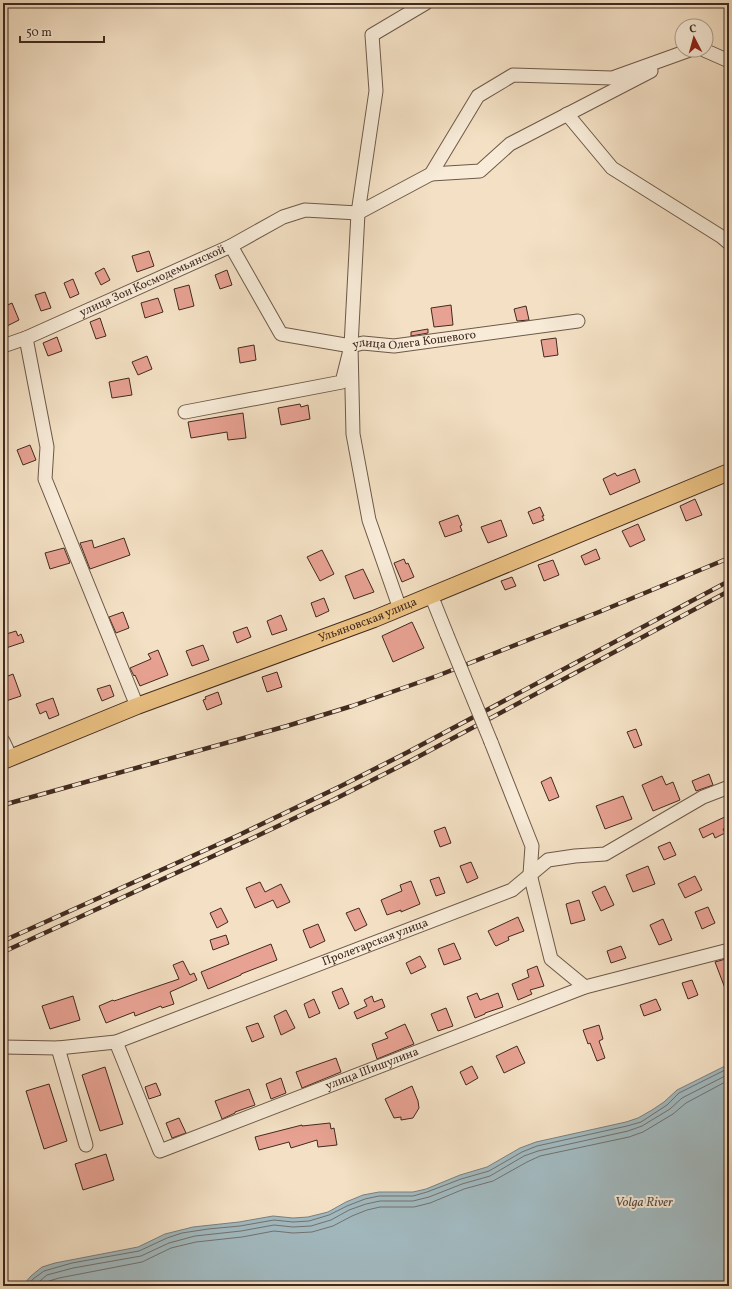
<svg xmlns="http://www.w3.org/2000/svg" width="732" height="1289" viewBox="0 0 732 1289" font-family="Vollkorn,serif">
  <rect width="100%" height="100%" fill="#f4e1c5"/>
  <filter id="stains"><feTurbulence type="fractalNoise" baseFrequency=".005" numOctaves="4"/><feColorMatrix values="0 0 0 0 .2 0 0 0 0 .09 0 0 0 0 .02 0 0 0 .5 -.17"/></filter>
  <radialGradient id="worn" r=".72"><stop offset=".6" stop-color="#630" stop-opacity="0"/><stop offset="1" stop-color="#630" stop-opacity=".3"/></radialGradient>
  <!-- water -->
  <path fill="#a2bac0" stroke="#7b8080" d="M 729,1064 L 729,1286 L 22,1286 L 31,1276 L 42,1267 L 55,1263 L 138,1247 L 165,1234 L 193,1227 L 239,1222 L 273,1216 L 293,1218 L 308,1217 L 328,1212 L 346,1202 L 363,1195 L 379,1192 L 413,1192 L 426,1189 L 460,1175 L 487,1167 L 520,1148 L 536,1142 L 626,1122 L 638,1118 L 652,1110 L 664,1102 L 677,1090 Z"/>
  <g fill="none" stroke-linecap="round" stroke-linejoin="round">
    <!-- shore -->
    <path stroke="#727270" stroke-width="1" d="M 27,1286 L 33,1279 L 44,1271 L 72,1263 L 139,1251 L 167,1238 L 182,1233 L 208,1229 L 240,1226 L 274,1220 L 293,1222 L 309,1221 L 329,1215 L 347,1206 L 365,1199 L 379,1196 L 413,1196 L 427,1192 L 461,1179 L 489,1171 L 522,1152 L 537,1146 L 627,1126 L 641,1122 L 667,1105 L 679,1093 L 729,1068
      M 34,1286 L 47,1275 L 73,1268 L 141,1256 L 169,1243 L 195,1236 L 241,1231 L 274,1225 L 293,1227 L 311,1226 L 331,1220 L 349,1210 L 366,1204 L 380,1201 L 413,1201 L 429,1197 L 462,1184 L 490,1176 L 524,1156 L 538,1151 L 628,1131 L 642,1126 L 670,1109 L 682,1098 L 729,1074
      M 42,1286 L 49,1281 L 59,1278 L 142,1262 L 171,1248 L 196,1242 L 242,1237 L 274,1231 L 293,1233 L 312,1232 L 333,1226 L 352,1216 L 367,1210 L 380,1207 L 414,1207 L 430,1203 L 464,1189 L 493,1181 L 527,1162 L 540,1156 L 629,1137 L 643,1132 L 673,1114 L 686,1103 L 729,1080"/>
  </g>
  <!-- building -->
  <path fill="#e8a293" stroke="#412a1f" d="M 149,251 L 154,266 L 137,272 L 132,256 Z
    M 104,268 L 110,280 L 101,285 L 95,273 Z
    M 227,270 L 232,285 L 220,289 L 215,275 Z
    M 73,279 L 79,294 L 70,298 L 64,283 Z
    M 189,285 L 194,306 L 179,310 L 174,289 Z
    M 45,292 L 51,308 L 41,311 L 35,295 Z
    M 158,298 L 163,312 L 145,318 L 141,303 Z
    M 12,303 L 19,320 L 3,328 L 3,307 Z
    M 451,305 L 453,325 L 434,327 L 431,308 Z
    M 526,306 L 529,320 L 517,321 L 514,309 Z
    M 100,318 L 106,336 L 96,339 L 90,322 Z
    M 428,329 L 428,333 L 411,336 L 411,332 Z
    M 57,337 L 62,351 L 48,356 L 43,343 Z
    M 556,338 L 558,355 L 544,357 L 541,340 Z
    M 254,345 L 256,360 L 240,363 L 238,348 Z
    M 147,356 L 152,369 L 138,375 L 132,362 Z
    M 129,378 L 132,395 L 112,398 L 109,382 Z
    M 300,404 L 301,407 L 308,405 L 310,419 L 281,425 L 278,408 Z
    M 243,413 L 246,438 L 228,440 L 227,432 L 191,438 L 188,422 Z
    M 30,445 L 36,460 L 23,465 L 17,450 Z
    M 635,469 L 640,482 L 610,495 L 603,479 L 615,473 L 617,476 Z
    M 695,499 L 702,515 L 686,521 L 680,506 Z
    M 540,507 L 544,516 L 542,516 L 544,520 L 533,524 L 528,512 Z
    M 458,515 L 462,525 L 460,526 L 462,531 L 445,537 L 439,522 Z
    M 501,520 L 507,536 L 488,543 L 481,527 Z
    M 638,524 L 645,540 L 630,547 L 622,531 Z
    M 124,538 L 130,555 L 90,569 L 80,543 L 92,540 L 94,548 Z
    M 64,548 L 70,563 L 50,569 L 45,553 Z
    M 596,549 L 600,559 L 585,565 L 581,556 Z
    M 322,550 L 334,574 L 320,581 L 307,557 Z
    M 404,559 L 406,564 L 408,563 L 414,577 L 402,582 L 394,563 Z
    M 553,560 L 559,575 L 544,581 L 538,565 Z
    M 363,569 L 374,592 L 354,599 L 345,576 Z
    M 512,577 L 516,586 L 505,590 L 501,581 Z
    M 324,598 L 329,611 L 316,617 L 311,603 Z
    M 123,612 L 129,628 L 116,633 L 109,617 Z
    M 281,615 L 287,630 L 272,635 L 267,621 Z
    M 412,622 L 424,648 L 393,662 L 382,636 Z
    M 247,627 L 251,637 L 237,643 L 233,632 Z
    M 16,631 L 18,636 L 21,634 L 24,642 L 3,649 L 3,635 Z
    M 203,645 L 209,660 L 192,666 L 186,651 Z
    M 158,650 L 168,675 L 140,686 L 135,675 L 134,676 L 130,668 L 151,659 L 148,654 Z
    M 277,672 L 282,687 L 267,692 L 262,677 Z
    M 13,674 L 21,696 L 3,702 L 3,678 Z
    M 110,685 L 114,696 L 102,701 L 97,689 Z
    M 218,692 L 222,704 L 207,710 L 203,700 L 206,699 L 205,697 Z
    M 53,698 L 59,715 L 49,719 L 46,711 L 40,714 L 36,704 Z
    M 636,729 L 642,745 L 634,748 L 627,732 Z
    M 709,774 L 713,785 L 696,791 L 692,781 Z
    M 662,776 L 666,785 L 673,782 L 680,800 L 653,811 L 642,785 Z
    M 551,777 L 559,797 L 549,801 L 541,782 Z
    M 623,796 L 632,819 L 605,829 L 596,806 Z
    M 729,815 L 729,826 L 723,829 L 725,833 L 715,838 L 713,833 L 703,838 L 699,829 Z
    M 445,827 L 451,843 L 440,847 L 434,831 Z
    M 670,842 L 676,855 L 664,860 L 658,847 Z
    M 471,862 L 478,878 L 467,883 L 460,866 Z
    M 648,866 L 655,884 L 633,892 L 626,875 Z
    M 695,876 L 702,890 L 685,898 L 678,884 Z
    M 439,877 L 445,893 L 436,896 L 430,880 Z
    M 411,881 L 420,904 L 401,912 L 401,910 L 387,915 L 381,900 L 402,891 L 400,885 Z
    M 260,882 L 265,892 L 281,884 L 290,902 L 277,908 L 273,900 L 255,908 L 246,888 Z
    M 605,886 L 614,905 L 601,911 L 592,892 Z
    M 579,900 L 585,920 L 571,924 L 566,904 Z
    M 708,907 L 715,923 L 702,929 L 695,912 Z
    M 221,908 L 228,922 L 217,928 L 210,913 Z
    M 359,908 L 367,925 L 355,931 L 346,913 Z
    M 518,917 L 524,931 L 508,937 L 509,940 L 496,946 L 495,945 L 488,931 Z
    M 663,919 L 672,940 L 659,945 L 650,925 Z
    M 318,924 L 325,941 L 310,948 L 303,930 Z
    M 226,935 L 229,944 L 213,950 L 210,940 Z
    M 454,943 L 461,959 L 444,965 L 438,949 Z
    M 271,944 L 277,960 L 241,974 L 241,975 L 208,989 L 201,972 Z
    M 621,946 L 626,958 L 611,963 L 607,951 Z
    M 420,956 L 426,967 L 411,974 L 406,963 Z
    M 729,958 L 729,996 L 728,996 L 715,962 Z
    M 183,961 L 190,975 L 194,973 L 197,980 L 170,992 L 174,1004 L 162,1008 L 161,1006 L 135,1016 L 134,1012 L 106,1023 L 99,1006 L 113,1000 L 114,1001 L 179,979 L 173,965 Z
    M 537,966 L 544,986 L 530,990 L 532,994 L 518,1000 L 512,984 L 529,977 L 527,970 Z
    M 692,980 L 698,995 L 688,999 L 682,983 Z
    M 342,988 L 349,1004 L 339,1009 L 332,992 Z
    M 477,993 L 480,1000 L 498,993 L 503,1007 L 485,1013 L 485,1014 L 475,1018 L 467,997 Z
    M 73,996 L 80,1020 L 50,1029 L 42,1006 Z
    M 372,996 L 374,1002 L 382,999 L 385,1007 L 357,1019 L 354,1012 L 367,1006 L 364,1000 Z
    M 314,999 L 320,1013 L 309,1018 L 304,1004 Z
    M 656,999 L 661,1010 L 644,1016 L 640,1005 Z
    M 446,1008 L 453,1026 L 438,1031 L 431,1014 Z
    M 286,1010 L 295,1028 L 281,1035 L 274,1016 Z
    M 258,1023 L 264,1037 L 252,1042 L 246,1027 Z
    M 405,1024 L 414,1044 L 377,1059 L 372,1044 L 388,1038 L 385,1033 Z
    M 599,1025 L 603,1039 L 599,1041 L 605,1058 L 597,1061 L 590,1043 L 588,1044 L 583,1030 Z
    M 517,1046 L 525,1063 L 504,1073 L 496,1056 Z
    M 336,1058 L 341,1072 L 302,1088 L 296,1072 Z
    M 472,1066 L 478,1078 L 466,1085 L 460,1072 Z
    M 105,1067 L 123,1124 L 100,1131 L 82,1075 Z
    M 281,1078 L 286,1093 L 271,1099 L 266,1084 Z
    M 156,1083 L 161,1095 L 149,1099 L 145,1087 Z
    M 49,1084 L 67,1141 L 44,1149 L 26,1091 Z
    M 412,1086 L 418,1101 L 419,1108 L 413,1118 L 401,1120 L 401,1117 L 394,1118 L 385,1099 Z
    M 249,1089 L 255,1105 L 235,1112 L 235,1113 L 222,1119 L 215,1101 Z
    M 179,1118 L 186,1133 L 172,1138 L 166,1123 Z
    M 330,1123 L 331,1129 L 334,1128 L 337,1145 L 318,1147 L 317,1140 L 291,1148 L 289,1142 L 259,1150 L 255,1137 L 302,1125 L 302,1126 Z
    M 106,1154 L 114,1180 L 83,1190 L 75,1164 Z"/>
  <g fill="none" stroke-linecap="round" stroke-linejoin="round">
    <!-- minor casing -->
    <g stroke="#6e5848" stroke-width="15">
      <g id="minor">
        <path d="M 704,50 L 729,61"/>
        <path d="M 567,114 L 612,168 L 722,237 L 729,243"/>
        <path d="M 431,174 L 480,171 L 510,144 L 651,71"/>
        <path d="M 231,246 L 283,217 L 305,210 L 358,213 L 431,174 L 478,96 L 513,75 L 612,78 L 690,50"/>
        <path d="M 26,338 L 47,447 L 45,479 L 137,706"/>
        <path id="s1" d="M 3,346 L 26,338 L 231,246 L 281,334 L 351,346"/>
        <path id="s2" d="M 185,412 L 342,382 L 351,346 L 363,343 L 394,346 L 578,321"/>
        <path d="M 431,595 L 447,635"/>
        <path d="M 400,609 L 369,520 L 353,434 L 351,346 L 358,213 L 376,91 L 372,35 L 426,3"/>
        <path d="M 3,741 L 11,758"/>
        <path d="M 491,742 L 532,846 L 530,874 L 551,959 L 585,987"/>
        <path id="s3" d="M 116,1042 L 160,1151 L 585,987 L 729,950"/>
        <path id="s4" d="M 3,1047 L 58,1048 L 116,1042 L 512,890 L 548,860 L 575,856 L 605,854 L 703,797 L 729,787"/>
        <path d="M 58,1048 L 86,1145"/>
      </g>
    </g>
    <!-- major casing -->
    <g stroke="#412a1f" stroke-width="18">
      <g id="major">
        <path id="s5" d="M 3,761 L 137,706 L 374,619 L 729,472"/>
      </g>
    </g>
    <!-- minor -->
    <use href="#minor" stroke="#f8ecd9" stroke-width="13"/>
    <!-- major -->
    <use href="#major" stroke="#eac082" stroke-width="16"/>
    <!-- rail casing -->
    <g stroke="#412a1f" stroke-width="4.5">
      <path id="rail" d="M 3,805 L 287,726 L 352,706 L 437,676 L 599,612 L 729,558
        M 3,941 L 239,835 L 341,786 L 408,752 L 729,581
        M 3,952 L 257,836 L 335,799 L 412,760 L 729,591"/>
    </g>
    <!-- rail -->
    <use href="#rail" stroke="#f8ecd9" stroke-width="3" stroke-dasharray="9" stroke-linecap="butt"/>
    <!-- minor-bridge casing -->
    <g stroke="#6e5848" stroke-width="15" stroke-linecap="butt">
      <path id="minor-bridge" d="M 447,635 L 491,742"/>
    </g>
    <!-- minor-bridge -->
    <use href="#minor-bridge" stroke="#f8ecd9" stroke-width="13"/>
  </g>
  <g text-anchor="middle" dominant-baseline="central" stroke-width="4" stroke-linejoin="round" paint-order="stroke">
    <!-- street labels -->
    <g font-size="12" fill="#412a1f" stroke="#f8ecd9">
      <text stroke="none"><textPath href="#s1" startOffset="163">улица Зои Космодемьянской</textPath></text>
      <text stroke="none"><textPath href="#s2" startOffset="261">улица Олега Кошевого</textPath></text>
      <text stroke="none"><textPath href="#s5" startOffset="391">Ульяновская улица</textPath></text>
      <text stroke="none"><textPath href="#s4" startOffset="391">Пролетарская улица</textPath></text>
      <text stroke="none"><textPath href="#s3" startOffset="345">улица Шишулина</textPath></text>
    </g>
    <!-- water labels -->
    <g font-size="13" font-style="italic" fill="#594e47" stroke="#f8ecd9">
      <text x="644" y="1203">Volga River</text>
    </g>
  </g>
  <!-- margin -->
  <rect width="732" height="1289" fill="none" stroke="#f4e1c5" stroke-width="16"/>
  <rect x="4" y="4" width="724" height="1281" fill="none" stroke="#412a1f" stroke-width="2"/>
  <rect x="8" y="8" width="716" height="1273" fill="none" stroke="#412a1f"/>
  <!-- north arrow -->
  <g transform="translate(694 38) rotate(354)"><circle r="19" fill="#f8ecd9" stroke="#af9e8f"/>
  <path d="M0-3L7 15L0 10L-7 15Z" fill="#8f2418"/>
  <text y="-6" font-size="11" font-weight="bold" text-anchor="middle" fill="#412a1f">С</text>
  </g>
  <!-- scale -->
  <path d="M20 36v6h84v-6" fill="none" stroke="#412a1f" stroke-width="2"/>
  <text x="26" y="36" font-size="12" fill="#412a1f" stroke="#f8ecd9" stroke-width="3" paint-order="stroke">50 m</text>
  <rect width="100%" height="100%" filter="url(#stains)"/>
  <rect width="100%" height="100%" fill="url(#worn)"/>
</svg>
